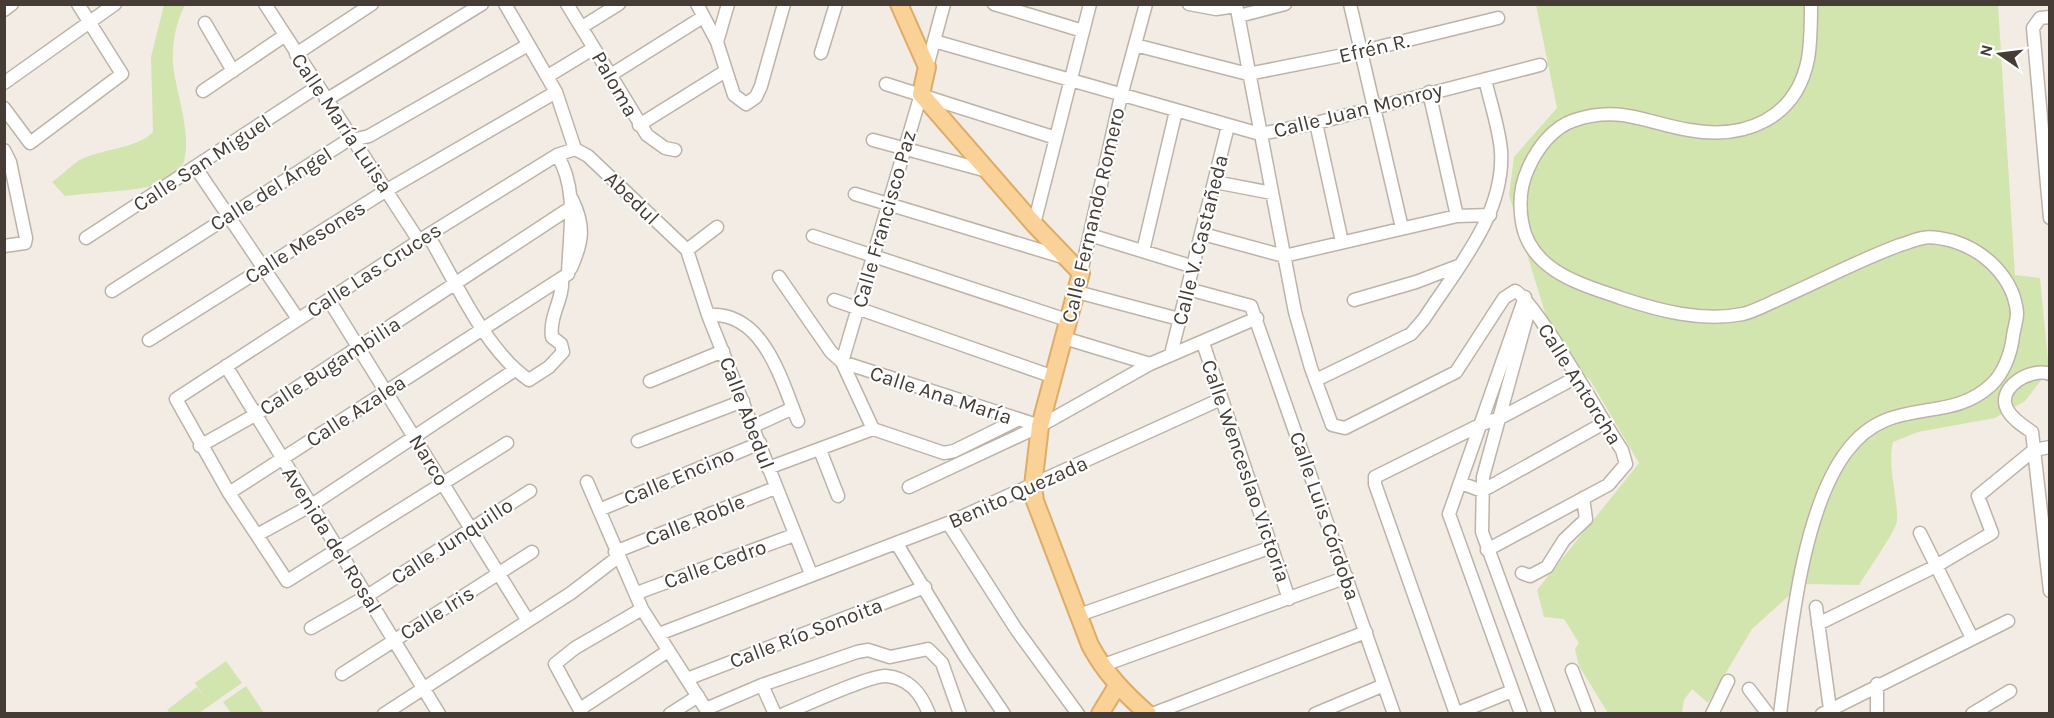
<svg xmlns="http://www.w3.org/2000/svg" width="2054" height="718" viewBox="0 0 2054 718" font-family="Karla,sans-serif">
  <rect width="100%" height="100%" fill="#f2ece5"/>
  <!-- green -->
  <path fill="#d3e5af" d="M 164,5 L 185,5 C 176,22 172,43 173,63 C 175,96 208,170 161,184 C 131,192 96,192 65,196 L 52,182 C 61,176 69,167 78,161 C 101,148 135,150 153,132 L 151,57 Z
    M 1536,5 L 1998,5 L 2015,275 L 2040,278 L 2049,370 L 2025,401 L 1995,418 L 1918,432 L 1893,442 C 1887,469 1898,494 1897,521 C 1896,531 1866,573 1859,585 L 1802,584 L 1752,629 L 1708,703 L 1692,689 L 1684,700 L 1682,713 L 1608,713 L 1579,666 L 1575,649 L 1579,643 L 1564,619 L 1544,617 L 1537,590 L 1639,463 L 1590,380 L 1577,368 L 1546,316 L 1509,195 L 1514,157 L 1557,108 Z
    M 226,661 L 242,683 L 199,713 L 170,713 L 167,710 L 197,687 L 207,701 L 195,683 Z
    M 246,686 L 264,713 L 231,713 L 223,702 Z"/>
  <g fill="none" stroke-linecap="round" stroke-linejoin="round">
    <!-- minor casing -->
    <g stroke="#bdb3a8" stroke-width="15">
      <path id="minor" d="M 265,4 L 419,241
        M 505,4 L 556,92 L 575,149
        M 567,4 L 647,135 L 665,148 L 675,150
        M 697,4 L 717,42 L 734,95 L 746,104 L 756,97 L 761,86 L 784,4
        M 994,4 L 1083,31
        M 1189,4 L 1216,9 L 1236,6
        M 1236,4 L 1295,312 L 1311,368 L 1332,425 L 1345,428 L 1456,372 L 1504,298 L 1515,291 C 1534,298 1604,424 1622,450 L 1626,464 L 1608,485 L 1487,550
        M 1350,4 L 1402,228
        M 4,10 L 12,4
        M 1239,16 L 1285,4
        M 2050,17 L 2040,18 L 2033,28 L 2050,218
        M 205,23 L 233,71
        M 582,27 L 619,4
        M 934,41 L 1260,134 L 1316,123 L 1540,65
        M 717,42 L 728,4
        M 1135,45 L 1248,74 L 1359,52 L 1498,18
        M 821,53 L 836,4
        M 296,54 L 372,4
        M 927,67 L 944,4
        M 548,76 L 594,48
        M 609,76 L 703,17
        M 4,83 L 115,4
        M 886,84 L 1056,138
        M 203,91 L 284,36
        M 1429,92 L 1457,216
        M 326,100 L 482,4
        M 4,108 L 30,143 L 122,74 L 78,4
        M 1316,123 L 1342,242
        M 639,125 L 724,72
        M 873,140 L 991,172
        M 575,149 L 588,156 L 687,250 L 708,315 L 811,574
        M 4,150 L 10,162 L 26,238 L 25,243 L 4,246
        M 557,155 C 579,189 569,236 568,274
        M 196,168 L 298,319
        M 1215,182 L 1272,193
        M 855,194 L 1066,258
        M 1034,224 L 1090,4
        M 1203,234 L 1284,256 L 1457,216 L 1490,215
        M 428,235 C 455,280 485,350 529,380 L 549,367 L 563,352 L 561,344 L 552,337 C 549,315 564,299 562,278
        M 1090,235 L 1194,267
        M 813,236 L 1070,321
        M 86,238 L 317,87
        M 687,250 L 717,227
        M 1143,251 L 1176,111
        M 571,268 C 583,241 585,226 572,199
        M 1081,273 L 1121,96 L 1146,4
        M 779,277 L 831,352 L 842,362 L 1040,426
        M 1188,289 L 1251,306 L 1394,714
        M 112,291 L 345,142 L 369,136 L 528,45
        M 1077,292 L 1179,319
        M 329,300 L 528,621
        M 834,300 L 1054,377
        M 1354,300 L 1416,282 L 1458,266
        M 1530,306 L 1483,477 L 1482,532 L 1549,714
        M 708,315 C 764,311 781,380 798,421
        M 1064,338 L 1150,364
        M 149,340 L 387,190 L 556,92
        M 1203,343 L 1289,599
        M 1171,354 L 1228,126
        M 226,366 L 439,714
        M 2050,374 C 2032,367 1996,387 2007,409 C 2012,419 2023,426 2032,432 L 2050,591
        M 1316,380 L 1411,334 L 1424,319 C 1457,268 1505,214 1501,151 C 1499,127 1490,102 1485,79
        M 650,381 L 723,351
        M 754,426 L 793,408
        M 873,429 L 842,362 L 921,94
        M 873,429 L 944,453 L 954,451 L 1017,420
        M 638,441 L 743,401
        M 507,443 L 287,581 L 229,493 L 176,399 L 428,235 L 557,155 L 575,149
        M 200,446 L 255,415 L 570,208
        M 820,450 L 838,496
        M 768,468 L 873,429
        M 587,482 L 642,609 L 709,714
        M 1461,483 L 1482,491 L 1604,423
        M 909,487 L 1040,426 L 1150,364 L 1257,318
        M 229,493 L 568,274
        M 599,510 L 760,443
        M 948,523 L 1016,629 L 1078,714
        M 1920,533 L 1972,638
        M 257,535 L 310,506 L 515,370
        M 897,544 L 965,656 L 1004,714
        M 615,552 L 775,488
        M 1522,573 L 1530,576 L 1547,567 L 1564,540 L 1586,519 L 1583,498
        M 637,593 L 794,535
        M 1816,607 L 1830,709
        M 1079,615 L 1272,547
        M 1818,624 L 1936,566 L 1992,533 L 1978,496 L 2034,450 L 2050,447
        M 311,628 L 367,596 L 530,491
        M 659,634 L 948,523 L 1221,399
        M 1101,666 L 1347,577
        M 1572,670 L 1589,714
        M 342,674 L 532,552
        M 687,679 L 925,587
        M 762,685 L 775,714
        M 1749,689 L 1768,714
        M 580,709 L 668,651
        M 706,709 L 762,685 L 857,652 L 868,650 L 890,657 L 928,649 L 942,663 L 960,714
        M 384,714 L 571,593 L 618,557
        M 582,714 L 555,664 L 575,648 L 642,609
        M 670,714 L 698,696
        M 784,714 C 803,706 870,675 886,676 C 909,678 921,693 929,714
        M 1152,714 L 1366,632
        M 1315,714 L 1384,685
        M 1455,714 L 1512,691
        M 1456,714 L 1375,484 L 1375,477 L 1482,424 L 1500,418 L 1575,378
        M 1521,714 L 1449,514 L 1525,297
        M 1712,714 L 1728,681
        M 1780,714 C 1790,639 1801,511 1847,451 C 1890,393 1947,426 1991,385 C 2004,373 2011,353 2013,336 C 2014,329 2017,320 2017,313 C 2014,278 1985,251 1953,241 C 1945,239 1931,236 1923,238 C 1916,239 1907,243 1900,245 C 1859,260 1820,281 1779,299 C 1768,304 1755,311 1743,314 C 1702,322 1660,311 1621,298 C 1581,284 1530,271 1522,222 C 1519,204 1520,186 1528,169 C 1537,148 1553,127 1575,120 C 1619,105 1647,123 1689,130 C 1745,140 1796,119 1808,59 C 1811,41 1811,22 1811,4
        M 1822,714 L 2008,621
        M 1877,714 L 1877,684
        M 1972,714 L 2010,691"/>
    </g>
    <!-- major casing -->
    <g stroke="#deac66" stroke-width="20">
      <path id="major" d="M 899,4 L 927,67 L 921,94 L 1034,224 L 1081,273 L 1040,426 L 1033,486 L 1035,501 L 1090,645 C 1105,673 1124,693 1148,714
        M 1100,714 L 1117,686"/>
    </g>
    <!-- minor -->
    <use href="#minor" stroke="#fff" stroke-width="12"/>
    <!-- major -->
    <use href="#major" stroke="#fad196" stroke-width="16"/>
  </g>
  <g text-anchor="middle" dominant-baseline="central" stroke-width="4.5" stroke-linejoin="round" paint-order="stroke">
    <!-- street labels -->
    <g font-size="21" fill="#443c35" stroke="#fff">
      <text transform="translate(1374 48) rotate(-13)">Efrén R.</text>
      <text transform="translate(615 84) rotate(60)">Paloma</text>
      <text transform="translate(1358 110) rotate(-14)">Calle Juan Monroy</text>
      <text transform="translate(342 123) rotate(56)">Calle María Luisa</text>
      <text transform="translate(202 163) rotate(-33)">Calle San Miguel</text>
      <text transform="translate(271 189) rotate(-32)">Calle del Ángel</text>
      <text transform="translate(632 198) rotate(44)">Abedul</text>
      <text transform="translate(1093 215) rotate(-77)">Calle Fernando Romero</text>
      <text transform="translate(884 219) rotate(-74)">Calle Francisco Paz</text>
      <text transform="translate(1200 240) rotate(-76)">Calle V. Castañeda</text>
      <text transform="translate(305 242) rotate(-32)">Calle Mesones</text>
      <text transform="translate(374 270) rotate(-33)">Calle Las Cruces</text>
      <text transform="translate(330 366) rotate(-33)">Calle Bugambilia</text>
      <text transform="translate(1580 384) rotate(58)">Calle Antorcha</text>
      <text transform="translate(941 395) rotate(18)">Calle Ana María</text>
      <text transform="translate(356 411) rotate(-33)">Calle Azalea</text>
      <text transform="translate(747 413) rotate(69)">Calle Abedul</text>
      <text transform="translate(429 460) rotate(58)">Narco</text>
      <text transform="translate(1246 471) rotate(71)">Calle Wenceslao Victoria</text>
      <text transform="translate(679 476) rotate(-23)">Calle Encino</text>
      <text transform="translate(1018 492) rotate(-24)">Benito Quezada</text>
      <text transform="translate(1325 516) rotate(71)">Calle Luis Córdoba</text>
      <text transform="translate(695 520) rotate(-22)">Calle Roble</text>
      <text transform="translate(332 540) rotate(58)">Avenida del Rosal</text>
      <text transform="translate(452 541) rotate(-33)">Calle Junquillo</text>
      <text transform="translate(715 564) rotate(-20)">Calle Cedro</text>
      <text transform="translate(437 613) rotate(-32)">Calle Iris</text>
      <text transform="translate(806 633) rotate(-21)">Calle Río Sonoita</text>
    </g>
  </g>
  <!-- border -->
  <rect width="2054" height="718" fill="none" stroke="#443c35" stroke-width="12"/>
  <!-- north arrow -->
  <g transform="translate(2000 54) rotate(284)" stroke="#ffffff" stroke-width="4.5" paint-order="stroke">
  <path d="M0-4.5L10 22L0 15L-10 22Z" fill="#443c35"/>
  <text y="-9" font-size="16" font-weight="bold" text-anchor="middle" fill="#443c35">N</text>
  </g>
</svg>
